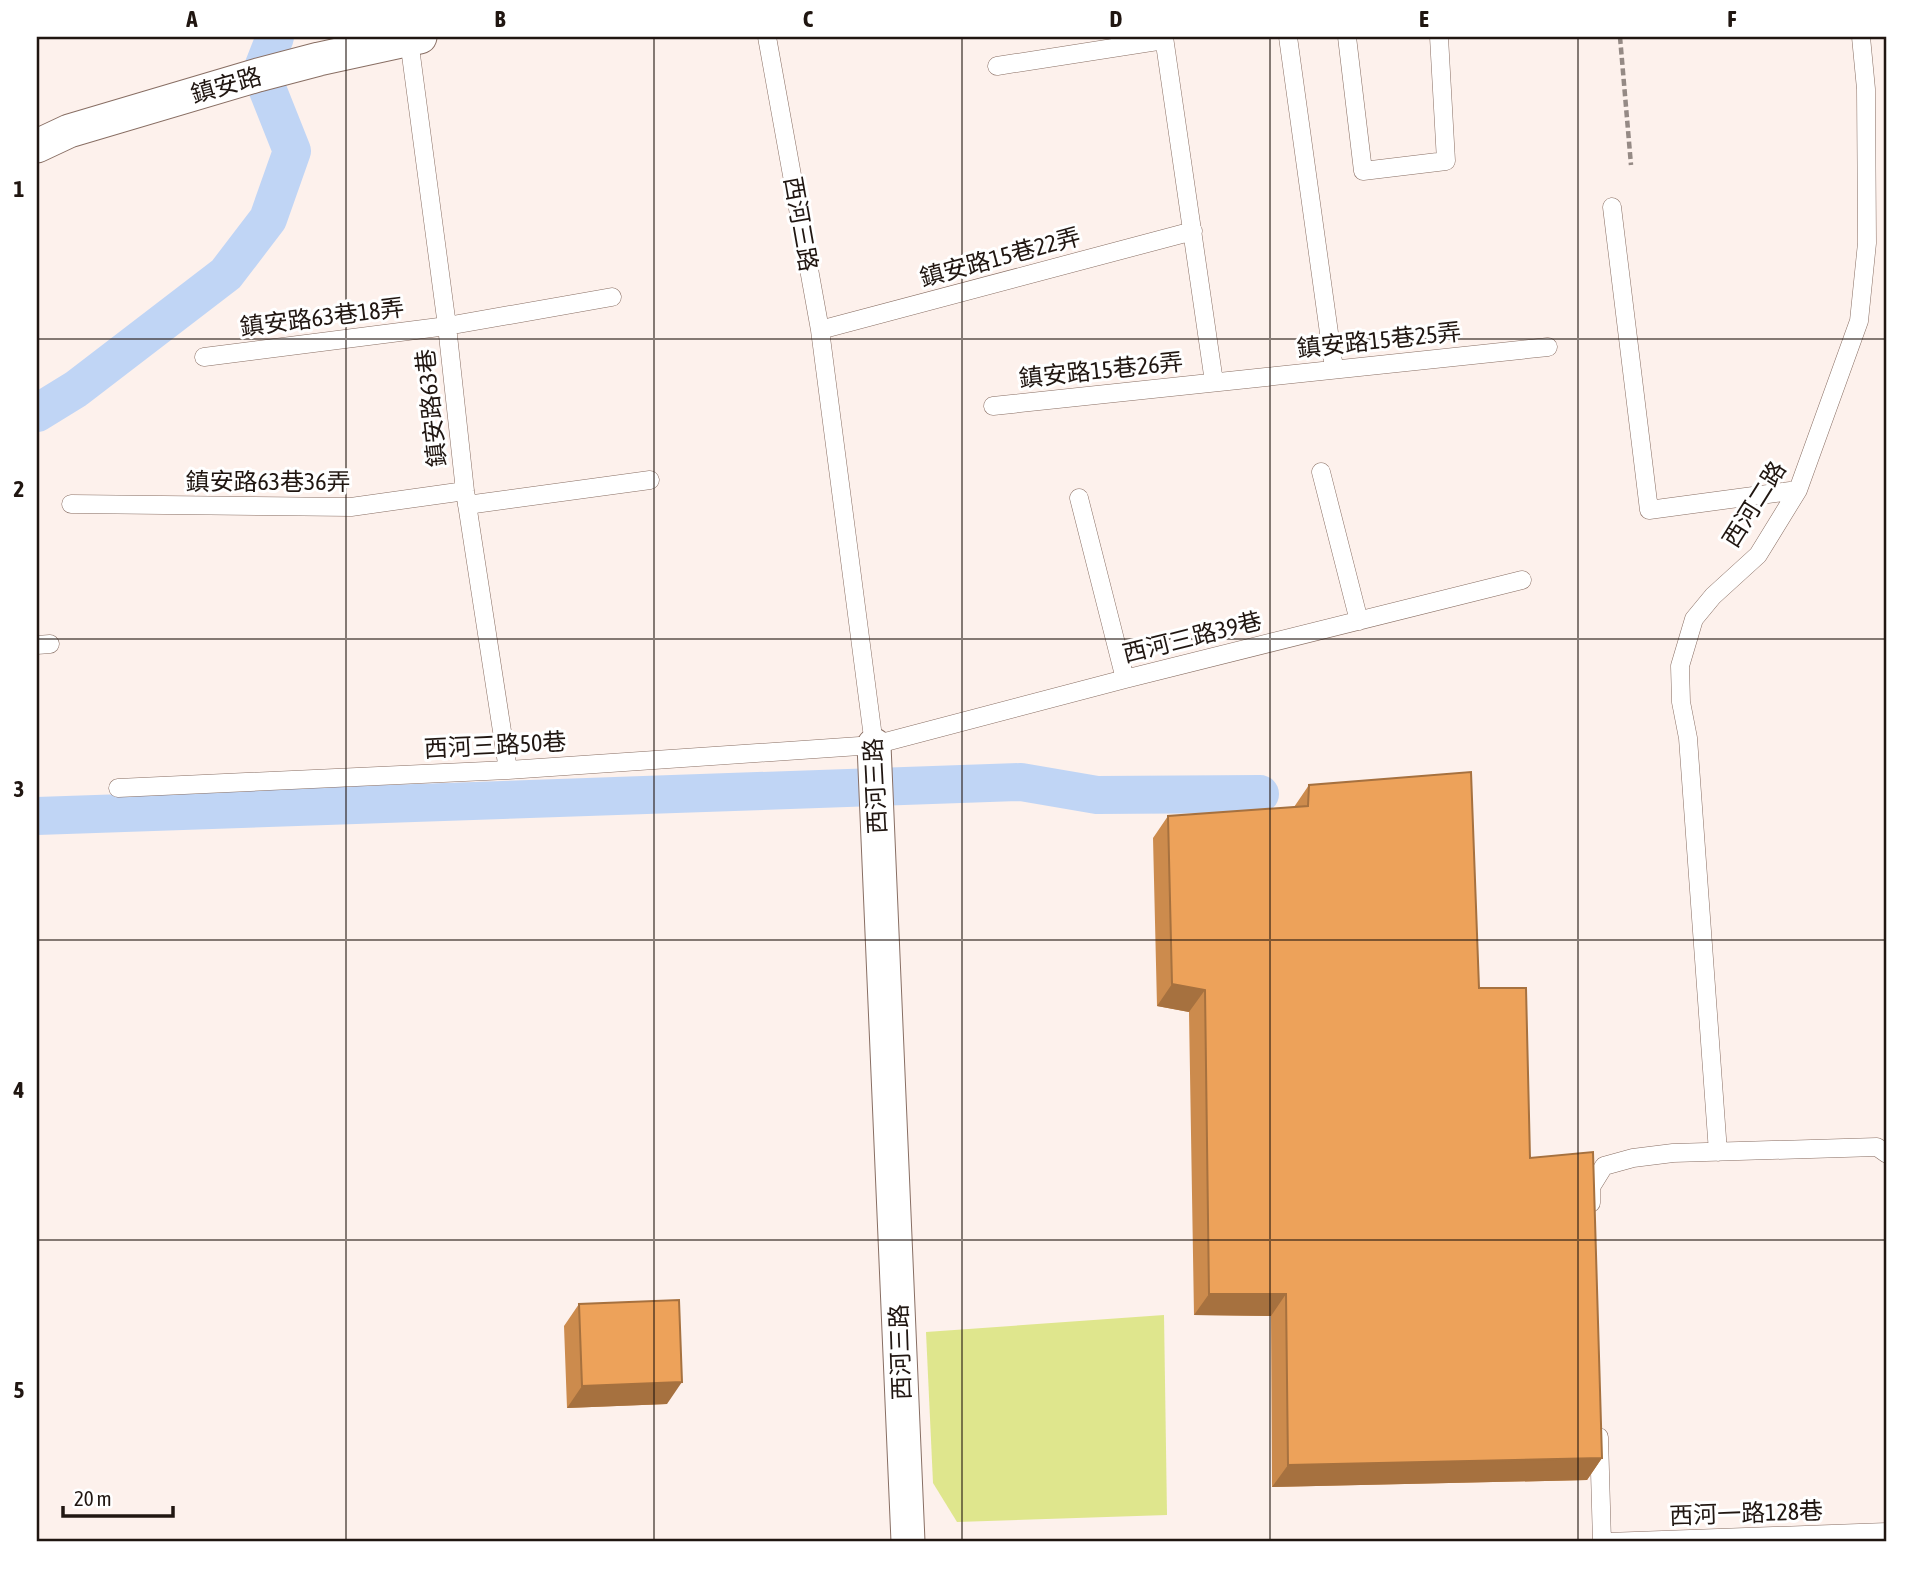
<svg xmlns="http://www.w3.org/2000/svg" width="1924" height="1579" viewBox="0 0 1924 1579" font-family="'Asap Condensed','Noto Sans TC',sans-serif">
  <rect width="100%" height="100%" fill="#fdf1ec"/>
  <!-- green -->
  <path fill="#dfe68d" d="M 1164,1315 L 1167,1515 L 957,1522 L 933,1483 L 926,1332 Z"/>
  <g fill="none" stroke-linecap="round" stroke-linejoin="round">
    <!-- canal -->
    <path stroke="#c0d5f5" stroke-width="38" d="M 37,413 L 76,389 L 226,274 L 268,219 L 292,151 L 261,73 L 275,37
      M 37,816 L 1021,782 L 1097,795 L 1260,794"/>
    <!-- service casing -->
    <g stroke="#886e63" stroke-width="19">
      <path id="service" d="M 767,37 L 820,330 L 874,745
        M 1164,37 L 1214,382
        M 1288,37 L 1334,369
        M 1347,37 L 1363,171 L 1446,161 L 1439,37
        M 409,40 L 447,326 L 465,491 L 508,770
        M 997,66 L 1164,40
        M 1612,207 L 1649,510 L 1798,490
        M 820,330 L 1193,231
        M 204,357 L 447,326 L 612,297
        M 993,406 L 1548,347
        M 1321,472 L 1359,621
        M 1079,498 L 1125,679
        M 71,504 L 351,507 L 465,491
        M 467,505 L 650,480
        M 37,645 L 50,644
        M 118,788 L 508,770 L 874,745 L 1125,679 L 1522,580
        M 1718,1152 L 1688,738 L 1681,702 L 1680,666 L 1694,619 L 1713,596 L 1758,555 L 1798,490 L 1859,321 L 1867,243 L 1866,89 L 1861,37
        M 1591,1203 L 1591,1187 L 1604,1166 L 1633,1158 L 1673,1153 L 1877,1147 L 1887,1154
        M 1599,1437 L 1602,1542
        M 1607,1542 L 1887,1532"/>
    </g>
    <!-- minor casing -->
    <g stroke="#886e63" stroke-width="35">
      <path id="minor" d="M 37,146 L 69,131 L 258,75 L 319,59 L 420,37
        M 874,745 L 908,1542"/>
    </g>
    <!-- path -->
    <path stroke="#958a85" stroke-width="4.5" stroke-dasharray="7 3.5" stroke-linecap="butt" d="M 1620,37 L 1631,165"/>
    <!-- service -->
    <use href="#service" stroke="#fff" stroke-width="18"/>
    <!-- minor -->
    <use href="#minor" stroke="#fff" stroke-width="33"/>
  </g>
  <!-- wall -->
  <path fill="#cc8b4d" d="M 1309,785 L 1479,988 L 1530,1158 L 1602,1458 L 1587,1480 L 1272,1487 L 1271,1316 L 1194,1315 L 1189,1012 L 1157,1006 L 1153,838 L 1168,816 L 1294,807 Z
    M 579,1304 L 667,1404 L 567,1408 L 564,1326 Z"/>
  <!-- shaded-wall -->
  <path fill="#a6713f" d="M 1172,984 L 1205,990 L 1189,1012 L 1157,1006 Z
    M 1209,1294 L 1286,1294 L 1271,1316 L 1194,1315 Z
    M 682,1382 L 667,1404 L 567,1408 L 582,1386 Z
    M 1602,1458 L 1587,1480 L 1272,1487 L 1288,1465 Z"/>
  <!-- building -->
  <path fill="#eda25a" stroke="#a6713f" stroke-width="2" d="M 1471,772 L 1479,988 L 1526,988 L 1530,1158 L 1593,1152 L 1602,1458 L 1288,1465 L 1286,1294 L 1209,1294 L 1205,990 L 1172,984 L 1168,816 L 1308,806 L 1309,785 Z
    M 679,1300 L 682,1382 L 582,1386 L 579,1304 Z"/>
  <!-- grid -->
  <path fill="none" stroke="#201611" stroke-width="2" stroke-opacity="0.55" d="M 346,37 L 346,1542M 654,37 L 654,1542M 962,37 L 962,1542M 1270,37 L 1270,1542M 1578,37 L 1578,1542M 37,339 L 1887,339M 37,639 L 1887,639M 37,940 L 1887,940M 37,1240 L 1887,1240"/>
  <g text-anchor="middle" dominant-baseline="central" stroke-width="6" stroke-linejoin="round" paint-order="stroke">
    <!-- street labels -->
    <g font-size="24" fill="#201611" stroke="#fff">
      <text transform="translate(226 85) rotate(-16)">鎮安路</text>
      <text transform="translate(801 224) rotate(80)">西河三路</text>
      <text transform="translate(1000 257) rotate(-15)">鎮安路15巷22弄</text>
      <text transform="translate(322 317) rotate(-7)">鎮安路63巷18弄</text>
      <text transform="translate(1379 340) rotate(-6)">鎮安路15巷25弄</text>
      <text transform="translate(1101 370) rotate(-6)">鎮安路15巷26弄</text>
      <text transform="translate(431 408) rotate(-96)">鎮安路63巷</text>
      <text x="268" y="481">鎮安路63巷36弄</text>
      <text transform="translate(1754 504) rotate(-58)">西河二路</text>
      <text transform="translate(1192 637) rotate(-14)">西河三路39巷</text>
      <text transform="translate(495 745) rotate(-3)">西河三路50巷</text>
      <text transform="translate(875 786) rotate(-93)">西河三路</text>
      <text transform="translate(900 1352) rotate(-92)">西河三路</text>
      <text transform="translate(1746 1513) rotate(-2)">西河一路128巷</text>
    </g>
  </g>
  <!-- border -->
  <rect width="1924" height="1579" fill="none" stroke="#ffffff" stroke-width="77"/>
  <!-- scale -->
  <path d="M63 1506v10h110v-10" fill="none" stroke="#201611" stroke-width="3.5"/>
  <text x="74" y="1506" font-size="21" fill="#201611" stroke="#ffffff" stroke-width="5" paint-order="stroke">20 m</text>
  <rect x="38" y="38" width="1847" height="1502" fill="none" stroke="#201611" stroke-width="2.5"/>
  <g font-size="23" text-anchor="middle" font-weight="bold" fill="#201611">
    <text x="192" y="27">A</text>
    <text x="500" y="27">B</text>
    <text x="808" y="27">C</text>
    <text x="1116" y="27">D</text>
    <text x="1424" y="27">E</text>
    <text x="1732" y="27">F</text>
    <text x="19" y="197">1</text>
    <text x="19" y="497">2</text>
    <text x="19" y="797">3</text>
    <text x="19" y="1098">4</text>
    <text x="19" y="1398">5</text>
  </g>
</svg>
